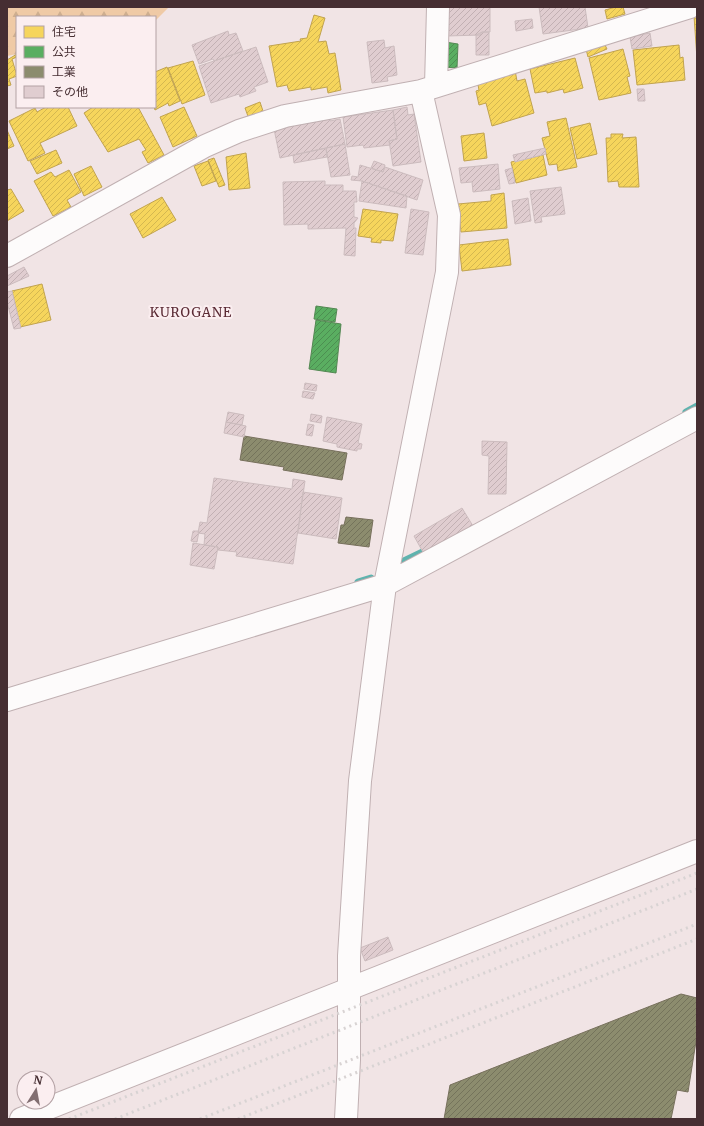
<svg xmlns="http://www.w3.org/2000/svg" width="704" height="1126" viewBox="0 0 704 1126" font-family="Merriweather,'Noto Sans JP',serif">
  <defs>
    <pattern id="forest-firs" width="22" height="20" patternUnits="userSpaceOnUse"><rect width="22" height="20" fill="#efcaa6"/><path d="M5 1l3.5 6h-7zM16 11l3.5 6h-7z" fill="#ceae8f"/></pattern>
    <pattern id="homes-hatch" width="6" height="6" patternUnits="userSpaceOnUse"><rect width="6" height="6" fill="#f6d55c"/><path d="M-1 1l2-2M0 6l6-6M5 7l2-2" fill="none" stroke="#d4b750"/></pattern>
    <pattern id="public-hatch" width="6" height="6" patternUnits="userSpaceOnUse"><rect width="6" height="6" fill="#5aae61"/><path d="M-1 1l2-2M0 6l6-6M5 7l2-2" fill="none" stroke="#4c8e51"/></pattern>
    <pattern id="industry-hatch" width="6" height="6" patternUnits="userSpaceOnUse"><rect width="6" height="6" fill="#8c8c6e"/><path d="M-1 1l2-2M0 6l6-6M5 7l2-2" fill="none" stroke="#74735b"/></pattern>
    <pattern id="building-hatch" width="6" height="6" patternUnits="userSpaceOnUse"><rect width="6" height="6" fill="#e0cdd0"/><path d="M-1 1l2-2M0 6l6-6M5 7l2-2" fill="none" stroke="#c2b0b3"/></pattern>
  </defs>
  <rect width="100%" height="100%" fill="#f1e4e5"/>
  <!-- forest -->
  <path fill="url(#forest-firs)" d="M 7,7 L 169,7 L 155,21 L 155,17 L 17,17 L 17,54 L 7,56 Z"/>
  <!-- homes -->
  <path fill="url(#homes-hatch)" stroke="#c1a34f" d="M 616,7 L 623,7 L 625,14 L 607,19 L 605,10 Z
    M 314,15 L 325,18 L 318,42 L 326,41 L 329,54 L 335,53 L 341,90 L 328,93 L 327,87 L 311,90 L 311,87 L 289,91 L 287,85 L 277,87 L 269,46 L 301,41 L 300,39 L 307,38 Z
    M 694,16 L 697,16 L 697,59 Z
    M 605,45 L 607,49 L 588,57 L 586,49 Z
    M 679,45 L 680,58 L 683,57 L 685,80 L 637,85 L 633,50 Z
    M 623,49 L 630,76 L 627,77 L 631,93 L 599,100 L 589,58 Z
    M 17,54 L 17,57 L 12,59 L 17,76 L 9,79 L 11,85 L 7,86 L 7,60 Z
    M 575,58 L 583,88 L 564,93 L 563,89 L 547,93 L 547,91 L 535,93 L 530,69 Z
    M 193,61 L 205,95 L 182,104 L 168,68 Z
    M 167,67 L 180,101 L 169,106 L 168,103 L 155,110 L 154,107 L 155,107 L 155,72 Z
    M 515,70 L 517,81 L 525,79 L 534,113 L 492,126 L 486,103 L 479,105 L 476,91 L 479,90 L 477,80 Z
    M 260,102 L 264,114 L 249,119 L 245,108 Z
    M 46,107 L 68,107 L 77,126 L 40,143 L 45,153 L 28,161 L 9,121 L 35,108 L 37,112 Z
    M 93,107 L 138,107 L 164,155 L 148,163 L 142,152 L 146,150 L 139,139 L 108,152 L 84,113 Z
    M 184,107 L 197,136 L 173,147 L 160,117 Z
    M 566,118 L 577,167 L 558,171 L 557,164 L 549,165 L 542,138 L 550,136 L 547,122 Z
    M 590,123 L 597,154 L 577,159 L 570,128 Z
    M 7,130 L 14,146 L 7,149 Z
    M 484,133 L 487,158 L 464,161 L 461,136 Z
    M 611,134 L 623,134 L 622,138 L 636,137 L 639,187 L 619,187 L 618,181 L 608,182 L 606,138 L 611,138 Z
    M 56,150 L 62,163 L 37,174 L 30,161 Z
    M 246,153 L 250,188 L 229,190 L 226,157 Z
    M 543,155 L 547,175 L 516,183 L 511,162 Z
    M 214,158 L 225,185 L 219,187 L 208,160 Z
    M 208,161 L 216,181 L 202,186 L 194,166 Z
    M 91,166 L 102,187 L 84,196 L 74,174 Z
    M 69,170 L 81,192 L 67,200 L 71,207 L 53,216 L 34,181 L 51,172 L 55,177 Z
    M 11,189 L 24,211 L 7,221 L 7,190 Z
    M 504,193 L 507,228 L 461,232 L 458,204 L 491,201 L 491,195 Z
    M 162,197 L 176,220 L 143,238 L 130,214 Z
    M 363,209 L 398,214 L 393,241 L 381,240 L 381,243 L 371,242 L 372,238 L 358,236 Z
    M 508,239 L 511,265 L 462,271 L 459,245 Z
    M 42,284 L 51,320 L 20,327 L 12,291 Z"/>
  <!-- public -->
  <path fill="url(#public-hatch)" stroke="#548853" d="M 445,42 L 458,44 L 457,68 L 443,67 Z
    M 316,306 L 337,309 L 335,322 L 314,319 Z
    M 316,320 L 341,324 L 336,373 L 309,369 Z"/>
  <!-- industry -->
  <path fill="url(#industry-hatch)" stroke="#77705c" d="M 244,436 L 347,453 L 342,480 L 283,470 L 284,467 L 240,460 Z
    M 346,517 L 373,520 L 369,547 L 338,543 L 341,525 L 344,525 Z
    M 681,994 L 697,998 L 697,1035 L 688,1092 L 677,1090 L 671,1119 L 444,1119 L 450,1085 Z"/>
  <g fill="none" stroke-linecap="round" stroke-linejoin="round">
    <!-- stream -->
    <path stroke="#5fb3ae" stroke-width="7" d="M 686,412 L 697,406
      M 404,561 L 431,548
      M 358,582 L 371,578"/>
  </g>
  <!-- building -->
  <path fill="url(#building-hatch)" stroke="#ccbcbe" d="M 444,7 L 490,7 L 490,32 L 482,32 L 480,35 L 447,36 Z
    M 539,7 L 585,7 L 588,28 L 543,34 Z
    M 532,19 L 533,28 L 516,31 L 515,21 Z
    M 228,31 L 229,35 L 236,33 L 243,51 L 214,61 L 213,59 L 199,64 L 192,45 Z
    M 482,32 L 489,32 L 489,55 L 476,55 L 476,35 Z
    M 650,33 L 652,46 L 632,49 L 630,37 Z
    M 384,40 L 385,48 L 394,46 L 397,75 L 387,77 L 388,81 L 372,83 L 367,42 Z
    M 256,47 L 268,82 L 254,87 L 256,91 L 240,97 L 239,94 L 211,103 L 199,66 Z
    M 637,89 L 644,89 L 645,101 L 638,101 Z
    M 407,107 L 408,115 L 414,114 L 421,162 L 393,166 L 389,141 L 397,139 L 393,110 Z
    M 393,110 L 397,139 L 389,141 L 390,145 L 364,148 L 363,145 L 347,147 L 343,117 Z
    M 330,119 L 330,121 L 340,119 L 345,144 L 280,158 L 274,129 Z
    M 345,144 L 350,175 L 331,177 L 326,148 Z
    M 326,148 L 327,157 L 294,163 L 293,155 Z
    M 545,148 L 546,154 L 515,162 L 513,155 Z
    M 374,161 L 385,165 L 383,172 L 371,168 Z
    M 498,164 L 500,189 L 473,192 L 472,182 L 461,183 L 459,168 Z
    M 360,165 L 383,172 L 385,167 L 423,180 L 417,200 L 362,181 L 351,180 L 352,176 L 358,177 Z
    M 512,168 L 515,183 L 509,184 L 505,170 Z
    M 325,181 L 325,185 L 343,185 L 343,191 L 356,191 L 357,202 L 354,202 L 354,217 L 358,218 L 354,223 L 354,228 L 356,228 L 355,256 L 344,255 L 346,228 L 308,229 L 308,224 L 284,225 L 283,182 Z
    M 362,181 L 407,196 L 406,208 L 359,201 Z
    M 561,187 L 565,214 L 541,217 L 542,222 L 535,223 L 530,191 Z
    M 528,198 L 531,221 L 515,224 L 512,201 Z
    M 411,209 L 429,212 L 423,255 L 405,253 Z
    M 24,267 L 29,276 L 7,286 L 7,276 Z
    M 12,291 L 21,328 L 14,329 L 7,302 L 7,292 Z
    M 305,383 L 317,385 L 316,391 L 304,389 Z
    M 303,391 L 315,393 L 313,399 L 302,397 Z
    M 228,412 L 244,415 L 242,425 L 226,422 Z
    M 311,414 L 322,416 L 321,423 L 310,421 Z
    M 327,417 L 362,424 L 358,443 L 362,444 L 361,449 L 357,449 L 357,451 L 337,447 L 337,444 L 323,441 Z
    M 226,422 L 246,426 L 244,437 L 224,433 Z
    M 308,424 L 314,425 L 312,436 L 306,435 Z
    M 482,441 L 507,442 L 506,494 L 488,494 L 489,456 L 482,455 Z
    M 214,478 L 292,489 L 293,479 L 305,481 L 293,564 L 236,556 L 237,552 L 218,550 L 218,547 L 204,545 L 205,534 L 198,533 L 200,522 L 207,523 Z
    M 303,492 L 342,498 L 336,539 L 298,533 Z
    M 462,508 L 473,526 L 424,554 L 414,536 Z
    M 193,531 L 199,531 L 197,542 L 191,541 Z
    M 193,543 L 218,547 L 214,569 L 190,565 Z
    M 388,937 L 393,950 L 365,961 L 360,948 Z"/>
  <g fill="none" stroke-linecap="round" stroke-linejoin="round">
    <!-- minor casing -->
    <g stroke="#c0b0b2" stroke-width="24">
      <path id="minor" d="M 436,86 L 438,7
        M 7,256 L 205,146 L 239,131 L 285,116 L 421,91 L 690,7
        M 7,700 L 385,585 L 697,418
        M 21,1119 L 697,851
        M 346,1119 L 349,1060 L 349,956 L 360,781 L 385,585 L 447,272 L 449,215 L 421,91"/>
    </g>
    <!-- minor -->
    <use href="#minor" stroke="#fdfbfb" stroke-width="22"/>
    <!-- rail -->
    <path stroke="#d8d3d3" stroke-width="3" stroke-dasharray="2 4" stroke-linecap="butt" d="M 69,1119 L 697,873
      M 115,1119 L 697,889
      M 200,1119 L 697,924
      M 238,1119 L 697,939"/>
  </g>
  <g text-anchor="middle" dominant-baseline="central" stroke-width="4" stroke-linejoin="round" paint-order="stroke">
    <!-- quarter labels -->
    <g font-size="13" letter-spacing="1" fill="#5b2b35" stroke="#fbeef0">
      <text x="191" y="312">KUROGANE</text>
    </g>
  </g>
  <!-- border -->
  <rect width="704" height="1126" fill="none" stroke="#462e32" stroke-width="16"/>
  <!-- legend -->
  <rect x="16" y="16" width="140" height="92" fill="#fbeef0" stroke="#b3a1a4"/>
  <rect x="24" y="26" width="20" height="12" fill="#f6d55c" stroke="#b3a1a4"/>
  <text x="52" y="36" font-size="12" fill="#462e32">住宅</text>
  <rect x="24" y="46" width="20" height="12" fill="#5aae61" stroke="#b3a1a4"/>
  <text x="52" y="56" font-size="12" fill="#462e32">公共</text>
  <rect x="24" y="66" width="20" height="12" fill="#8c8c6e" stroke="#b3a1a4"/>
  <text x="52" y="76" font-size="12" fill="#462e32">工業</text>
  <rect x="24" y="86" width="20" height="12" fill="#e0cdd0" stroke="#b3a1a4"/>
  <text x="52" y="96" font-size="12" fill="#462e32">その他</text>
  <!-- north arrow -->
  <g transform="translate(36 1090) rotate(11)"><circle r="19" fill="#fbeef0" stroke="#b3a1a4"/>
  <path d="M0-3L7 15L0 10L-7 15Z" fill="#826e71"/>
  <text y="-6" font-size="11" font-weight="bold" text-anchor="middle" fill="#462e32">N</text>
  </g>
</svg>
